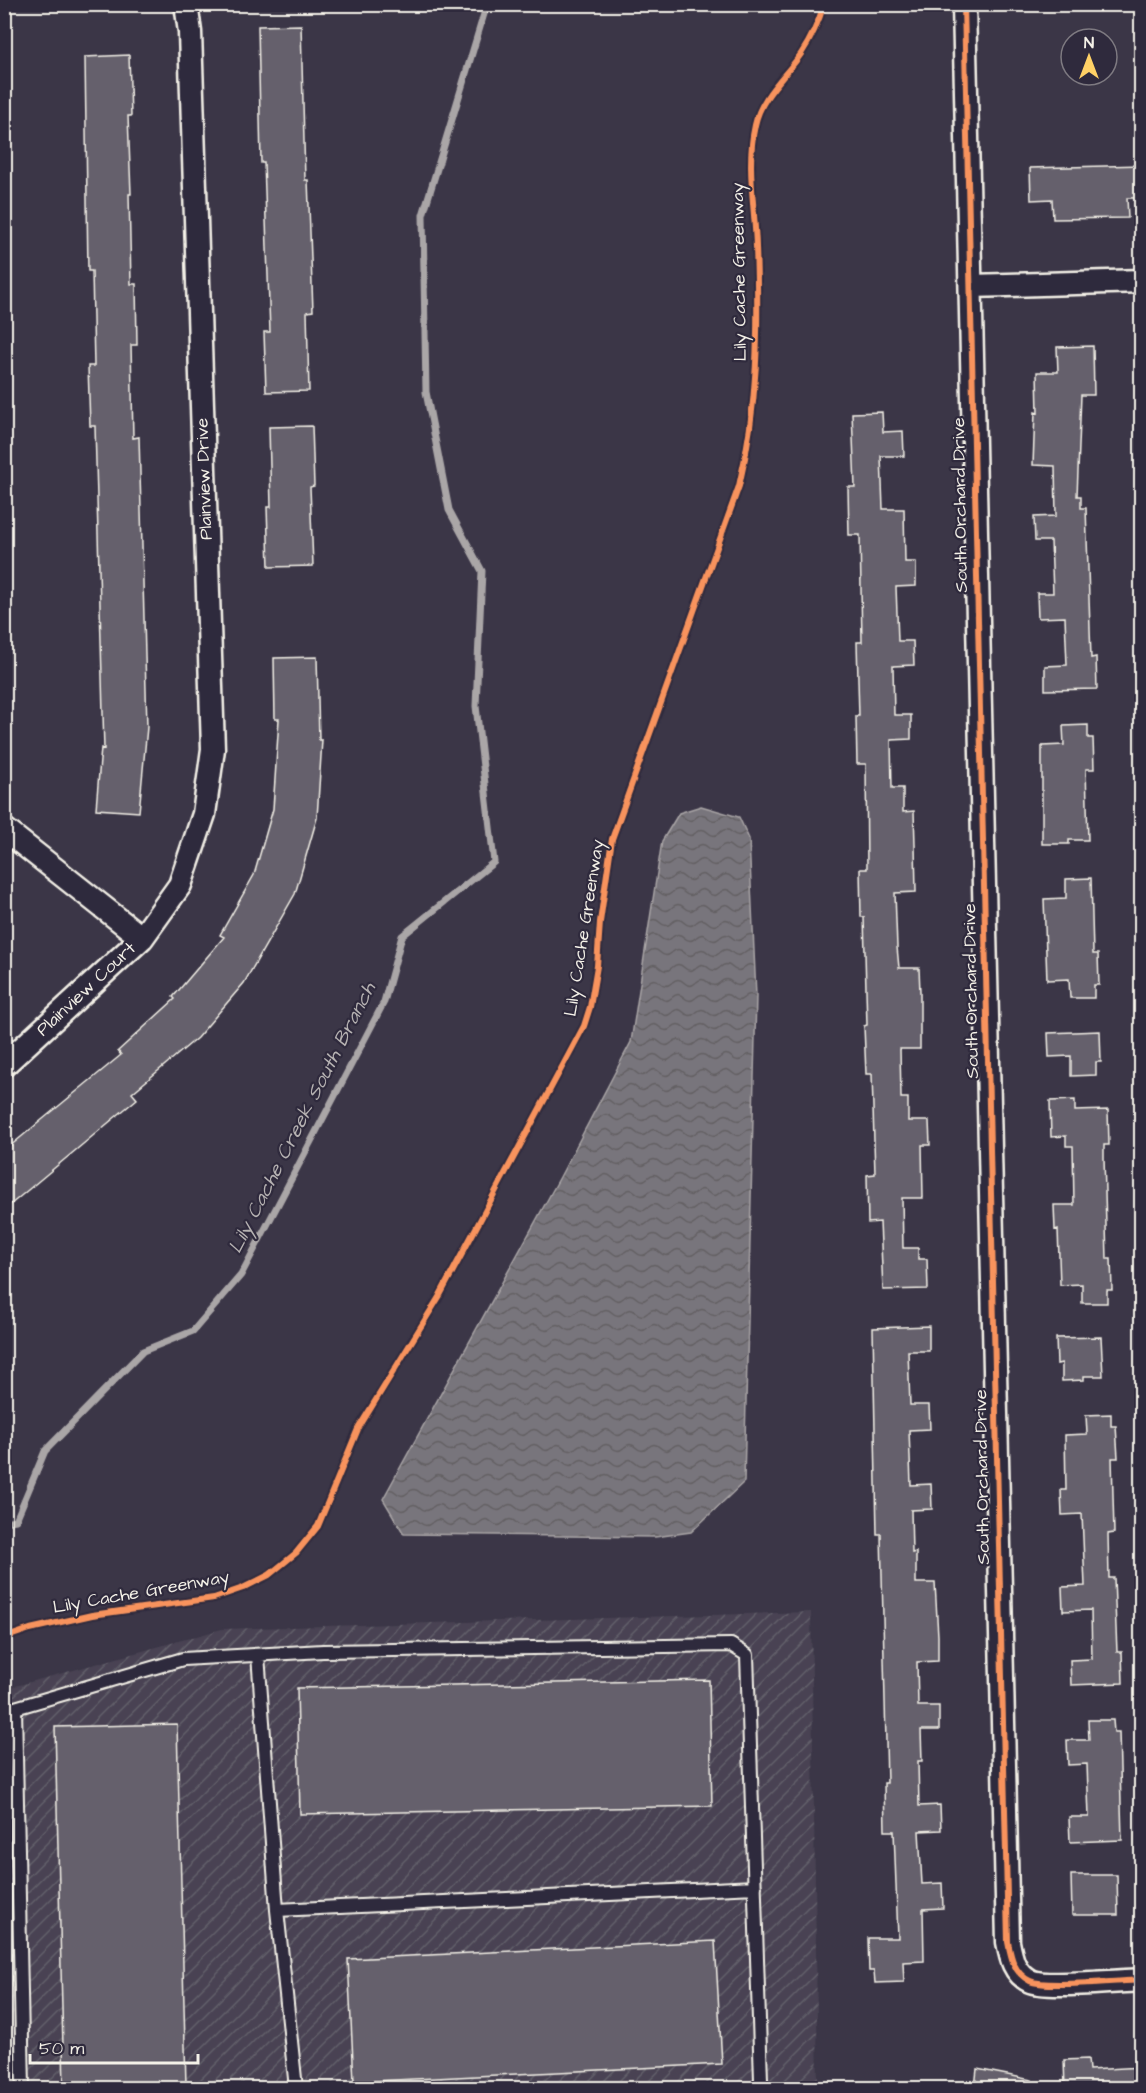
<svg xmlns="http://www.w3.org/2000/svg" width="1146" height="2093" viewBox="0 0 1146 2093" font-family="'Architects Daughter',sans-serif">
  <defs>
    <pattern id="industrial-furrows" width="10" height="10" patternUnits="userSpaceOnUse" patternTransform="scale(1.5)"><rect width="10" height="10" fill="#484352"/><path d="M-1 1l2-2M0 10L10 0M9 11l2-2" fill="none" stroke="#635f6b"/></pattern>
    <pattern id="water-waves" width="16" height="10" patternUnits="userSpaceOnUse" patternTransform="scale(1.5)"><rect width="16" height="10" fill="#78747b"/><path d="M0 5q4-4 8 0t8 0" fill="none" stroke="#636063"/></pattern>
  </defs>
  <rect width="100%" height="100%" fill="#3b3647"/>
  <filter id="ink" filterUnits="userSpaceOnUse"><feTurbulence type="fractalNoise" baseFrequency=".0167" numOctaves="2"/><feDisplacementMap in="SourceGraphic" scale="12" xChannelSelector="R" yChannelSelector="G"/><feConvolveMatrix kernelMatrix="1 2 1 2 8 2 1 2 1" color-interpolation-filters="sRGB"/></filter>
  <g filter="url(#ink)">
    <!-- industrial -->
    <path fill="url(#industrial-furrows)" d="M 811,1612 L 818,2088 L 5,2088 L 5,1689 L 222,1629 Z"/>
    <!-- water -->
    <path fill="url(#water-waves)" stroke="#aaa6a7" stroke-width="1.5" d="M 701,806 L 739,817 L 749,839 L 756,996 L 744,1482 L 691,1532 L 655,1537 L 404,1534 L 383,1499 L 560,1177 L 631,1042 L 662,841 L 679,813 Z"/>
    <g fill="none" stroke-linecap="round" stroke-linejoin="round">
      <!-- stream -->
      <path stroke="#aaa6a7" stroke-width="7" d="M 4,1522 L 16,1520 L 45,1451 L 143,1351 L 193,1331 L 241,1275 L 384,1002 L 402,936 L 494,862 L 476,706 L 482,571 L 449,510 L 426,392 L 423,215 L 487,4"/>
    </g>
    <!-- building -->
    <path fill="#65616c" stroke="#f4f1e8" stroke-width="1.5" d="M 301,25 L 305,180 L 308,180 L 313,311 L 307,312 L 309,391 L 266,392 L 264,332 L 270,332 L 264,163 L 261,163 L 258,26 Z
      M 129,55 L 131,116 L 128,116 L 131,194 L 129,194 L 131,284 L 136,284 L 137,345 L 131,345 L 133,438 L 139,437 L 147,727 L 139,812 L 96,809 L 101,748 L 104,749 L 95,426 L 90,426 L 88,366 L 94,366 L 92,271 L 88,271 L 85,57 Z
      M 1142,165 L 1142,198 L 1127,198 L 1128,218 L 1053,219 L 1052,199 L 1031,200 L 1030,168 Z
      M 1093,346 L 1094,395 L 1081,395 L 1077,496 L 1081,496 L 1081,508 L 1086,508 L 1091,658 L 1096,657 L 1097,689 L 1045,690 L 1045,666 L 1067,665 L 1065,617 L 1038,618 L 1037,593 L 1053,593 L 1051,541 L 1035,541 L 1034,517 L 1056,516 L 1055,466 L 1033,465 L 1035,412 L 1038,413 L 1037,372 L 1058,372 L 1057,347 Z
      M 882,412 L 883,432 L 903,431 L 904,456 L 881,456 L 883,509 L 904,509 L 905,562 L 916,562 L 916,586 L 896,587 L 898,641 L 913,641 L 914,665 L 893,666 L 894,715 L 911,715 L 911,739 L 891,740 L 892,788 L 903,788 L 903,812 L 914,811 L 915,845 L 916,892 L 895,893 L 897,947 L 899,968 L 919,968 L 920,992 L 920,1049 L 900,1049 L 901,1098 L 908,1098 L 908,1121 L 929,1121 L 930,1145 L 922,1145 L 923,1198 L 902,1198 L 903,1248 L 918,1248 L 918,1259 L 927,1259 L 928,1289 L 883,1290 L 880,1222 L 868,1223 L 867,1175 L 875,1174 L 872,1074 L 866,1074 L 864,1026 L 867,1025 L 864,917 L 861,917 L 860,869 L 867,869 L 866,764 L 857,764 L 856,716 L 859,716 L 857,642 L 862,642 L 860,535 L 849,535 L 848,487 L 855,487 L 852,413 Z
      M 312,426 L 314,486 L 310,487 L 313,566 L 269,567 L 267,507 L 271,507 L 269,427 Z
      M 317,657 L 319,740 L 322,740 L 317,818 L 295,894 L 244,983 L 197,1038 L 132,1093 L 137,1099 L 4,1210 L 4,1151 L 121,1055 L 118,1051 L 175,999 L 173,997 L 224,937 L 220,935 L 254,875 L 273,809 L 279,719 L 275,719 L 274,658 Z
      M 1088,725 L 1088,738 L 1093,738 L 1094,769 L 1086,769 L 1088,840 L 1069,840 L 1069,844 L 1042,844 L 1042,746 L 1064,745 L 1063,726 Z
      M 1091,878 L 1093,954 L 1098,954 L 1099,985 L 1094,985 L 1094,998 L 1070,998 L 1069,979 L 1047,980 L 1044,899 L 1066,898 L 1066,879 Z
      M 1100,1031 L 1101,1062 L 1096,1062 L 1096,1075 L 1071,1076 L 1071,1056 L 1049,1057 L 1048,1033 Z
      M 1075,1100 L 1075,1111 L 1108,1110 L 1109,1145 L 1104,1145 L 1104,1158 L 1107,1259 L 1111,1259 L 1112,1290 L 1107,1290 L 1107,1303 L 1082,1303 L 1082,1284 L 1060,1285 L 1058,1229 L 1055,1230 L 1054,1205 L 1074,1205 L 1073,1146 L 1066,1146 L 1066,1136 L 1051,1137 L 1050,1101 Z
      M 929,1326 L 929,1351 L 908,1351 L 910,1405 L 929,1405 L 930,1429 L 909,1430 L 911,1485 L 931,1484 L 932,1509 L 911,1510 L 912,1553 L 916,1552 L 916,1583 L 935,1583 L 938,1636 L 938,1661 L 917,1662 L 918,1706 L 939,1706 L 939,1730 L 921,1730 L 922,1761 L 918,1761 L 919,1806 L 940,1805 L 941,1830 L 919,1831 L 922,1884 L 942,1883 L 943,1908 L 923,1909 L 924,1961 L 903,1962 L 904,1982 L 875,1983 L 874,1971 L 869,1971 L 868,1938 L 898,1938 L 894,1831 L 885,1831 L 884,1783 L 887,1783 L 881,1534 L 877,1534 L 873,1328 Z
      M 1101,1337 L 1103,1376 L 1084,1376 L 1084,1380 L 1062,1381 L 1062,1363 L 1057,1364 L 1056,1338 Z
      M 1111,1414 L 1111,1426 L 1116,1426 L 1118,1458 L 1112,1458 L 1114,1533 L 1108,1534 L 1109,1578 L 1114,1578 L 1117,1652 L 1122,1652 L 1123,1683 L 1071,1685 L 1070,1660 L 1092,1659 L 1091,1610 L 1063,1611 L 1062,1587 L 1085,1586 L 1082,1514 L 1062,1515 L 1061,1490 L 1066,1490 L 1065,1435 L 1087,1434 L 1086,1415 Z
      M 709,1680 L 712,1806 L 300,1814 L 297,1688 Z
      M 1088,1720 L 1113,1720 L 1114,1732 L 1119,1732 L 1122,1840 L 1070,1842 L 1069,1817 L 1089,1817 L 1087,1764 L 1068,1765 L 1067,1740 L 1089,1740 Z
      M 177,1724 L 186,2086 L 64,2088 L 55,1727 Z
      M 1071,1875 L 1117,1875 L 1118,1915 L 1072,1915 Z
      M 715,1941 L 722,2064 L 354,2082 L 348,1959 Z
      M 1088,2059 L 1089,2070 L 1142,2067 L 1142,2088 L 1065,2088 L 1064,2060 Z
      M 977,2069 L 1032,2080 L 1031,2088 L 975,2088 Z"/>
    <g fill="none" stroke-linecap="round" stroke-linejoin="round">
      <!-- lane casing -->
      <g stroke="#f4f1e8" stroke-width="16">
        <path id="lane" d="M 258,1655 L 277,1910 L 296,2088
          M 277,1910 L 755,1887
          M 23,2088 L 15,1708 L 183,1659 L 323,1651 L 731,1645 L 747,1655 L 761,2080 L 757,2088"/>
      </g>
      <!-- street casing -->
      <g stroke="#f4f1e8" stroke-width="27">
        <path id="street" d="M 964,4 L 1008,1942 C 1011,1958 1014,1973 1030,1981 C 1044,1988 1121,1981 1142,1980
          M 971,286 L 1142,281
          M 4,829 L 142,938
          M 4,1065 L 142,938 L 180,885 L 204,814 L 213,749 L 190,32 L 186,4"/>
      </g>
      <!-- lane -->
      <use href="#lane" stroke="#2f2a3d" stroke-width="12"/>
      <!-- street -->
      <use href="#street" stroke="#2f2a3d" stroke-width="22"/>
      <!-- cycleway casing -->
      <g stroke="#2f2a3d" stroke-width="10">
        <path id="cycleway" d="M 964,4 L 1008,1942 C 1011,1958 1014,1973 1030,1981 C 1044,1988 1121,1981 1142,1980
          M 4,1638 L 30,1629 L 92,1615 L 214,1598 L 243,1588 L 269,1575 L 296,1553 L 318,1526 L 358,1429 L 439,1297 L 584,1026 L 590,1007 L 597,966 L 600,922 L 612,839 L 739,486 C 758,407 759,328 756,247 C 755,207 746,165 755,125 C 761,96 785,77 801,54 C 811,39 819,21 824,4"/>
      </g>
      <!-- cycleway -->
      <use href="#cycleway" stroke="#f8935d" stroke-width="6"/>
    </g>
  </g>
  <g text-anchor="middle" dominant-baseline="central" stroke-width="4.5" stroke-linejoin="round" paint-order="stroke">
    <!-- street labels -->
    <g font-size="18" fill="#f4f1e8" stroke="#2f2a3d">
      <text transform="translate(739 272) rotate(-91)">Lily Cache Greenway</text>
      <text transform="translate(204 479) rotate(-92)">Plainview Drive</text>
      <text transform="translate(960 505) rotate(-91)">South Orchard Drive</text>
      <text transform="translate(584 928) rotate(-81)">Lily Cache Greenway</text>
      <text transform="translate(86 989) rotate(-43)">Plainview Court</text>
      <text transform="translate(971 991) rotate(-91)">South Orchard Drive</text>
      <text transform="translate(982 1477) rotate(-91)">South Orchard Drive</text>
      <text transform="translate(141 1592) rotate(-10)">Lily Cache Greenway</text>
    </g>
    <!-- water labels -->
    <g font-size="20" font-style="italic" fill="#b6b2b2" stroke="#2f2a3d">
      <text transform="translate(302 1118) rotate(-63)">Lily Cache Creek South Branch</text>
    </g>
  </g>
  <!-- margin -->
  <rect width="1146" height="2093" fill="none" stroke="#2f2a3d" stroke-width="24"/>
  <rect x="12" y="12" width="1122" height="2069" fill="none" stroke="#f4f1e8" stroke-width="2" filter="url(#ink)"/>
  <!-- north arrow -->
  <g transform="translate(1089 57)"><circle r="28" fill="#2f2a3d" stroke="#7e7a81" stroke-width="1.5"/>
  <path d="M0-4.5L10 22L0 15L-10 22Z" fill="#ffd166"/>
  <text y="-9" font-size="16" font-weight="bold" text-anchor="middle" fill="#f4f1e8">N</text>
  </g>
  <!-- scale -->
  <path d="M30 2054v9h168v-9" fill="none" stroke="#f4f1e8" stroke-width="3"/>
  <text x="39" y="2054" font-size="18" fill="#f4f1e8" stroke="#2f2a3d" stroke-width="4.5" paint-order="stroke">50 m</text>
</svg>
